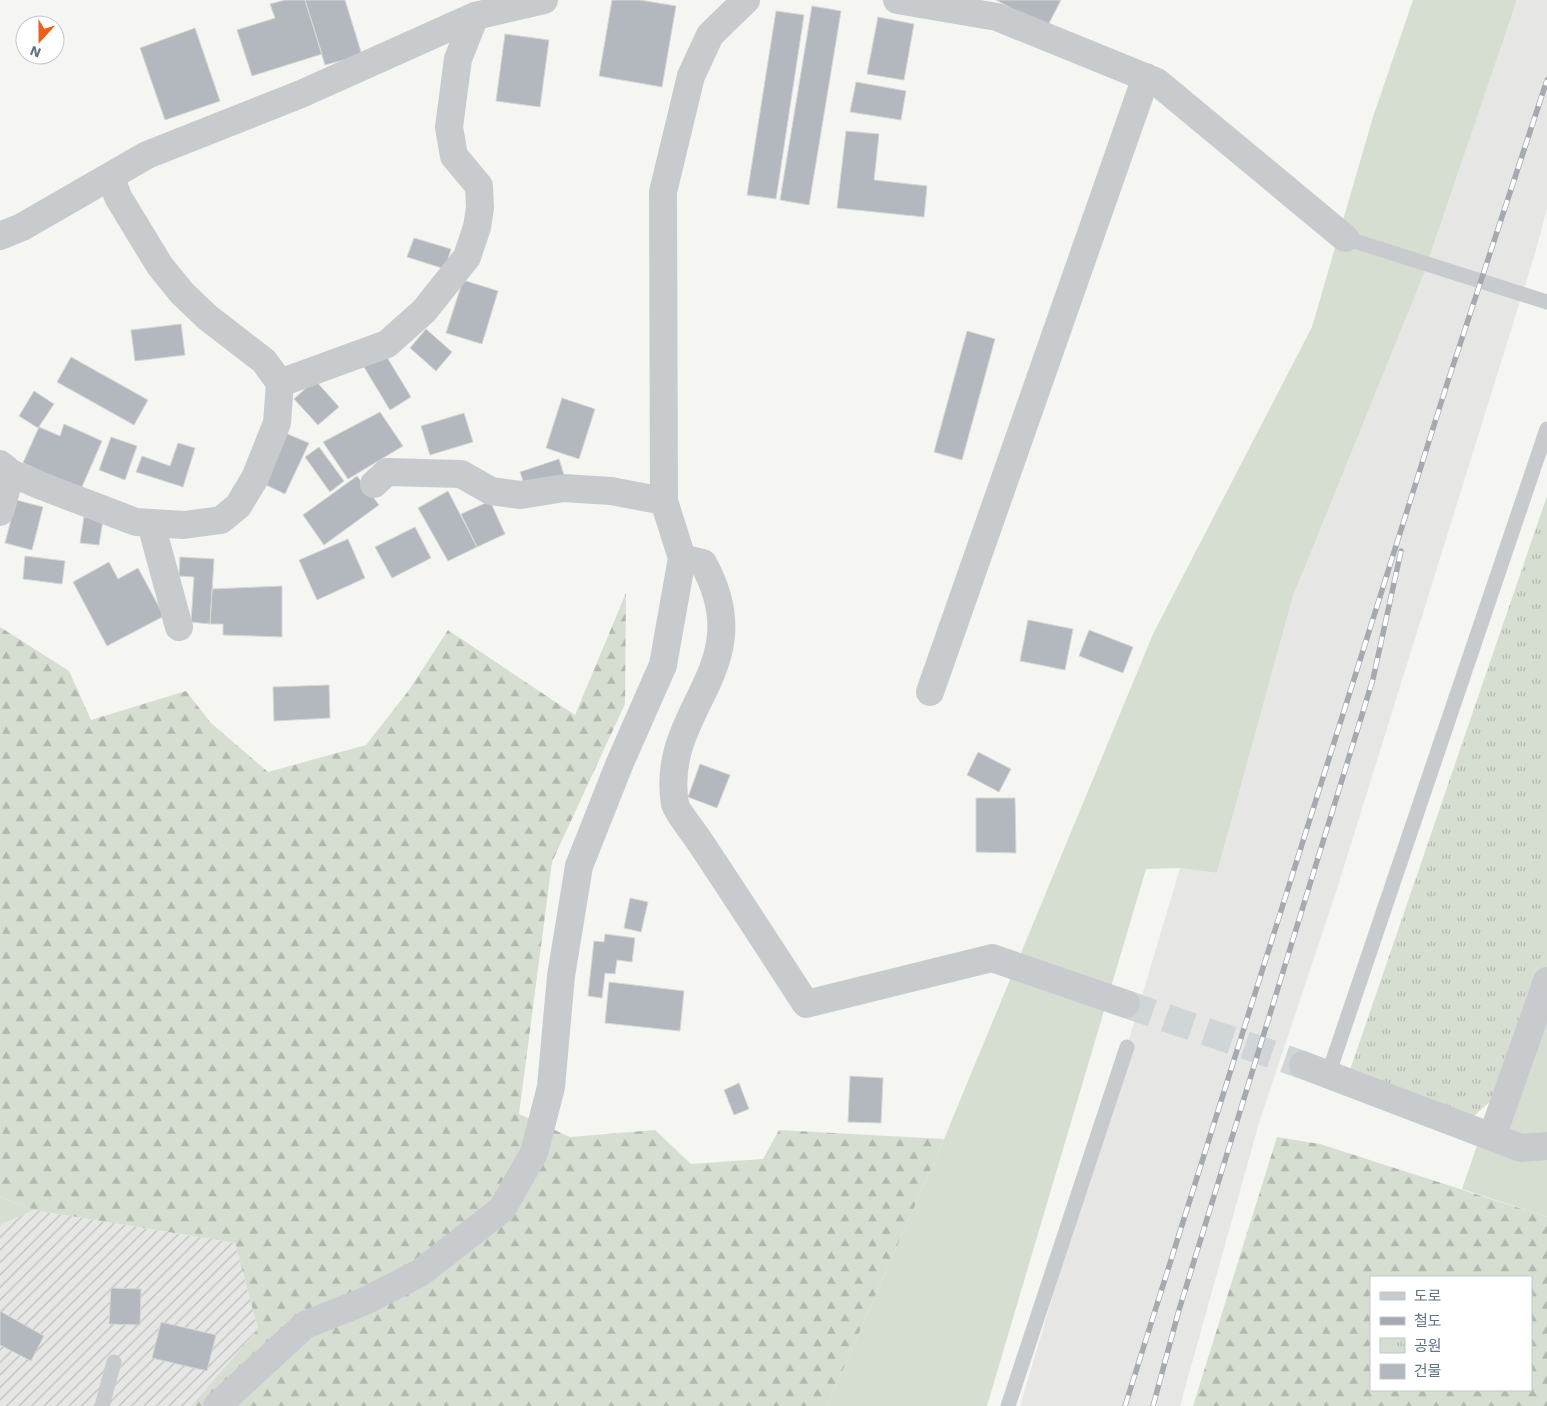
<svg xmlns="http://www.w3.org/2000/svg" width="1547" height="1406" viewBox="0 0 1547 1406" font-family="'Work Sans','Noto Sans KR',sans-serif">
  <defs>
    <pattern id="industrial-furrows" width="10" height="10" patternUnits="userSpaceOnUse" patternTransform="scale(1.25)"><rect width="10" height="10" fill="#e6e7e5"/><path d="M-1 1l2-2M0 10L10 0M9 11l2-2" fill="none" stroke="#bec0bf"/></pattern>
    <pattern id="forest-firs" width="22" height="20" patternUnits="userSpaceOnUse" patternTransform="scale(1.25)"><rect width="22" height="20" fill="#d6ded2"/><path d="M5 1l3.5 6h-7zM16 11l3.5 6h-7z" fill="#b1b8b0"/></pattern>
    <pattern id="park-tufts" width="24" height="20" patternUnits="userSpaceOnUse" patternTransform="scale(1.25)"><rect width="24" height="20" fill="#d6ded2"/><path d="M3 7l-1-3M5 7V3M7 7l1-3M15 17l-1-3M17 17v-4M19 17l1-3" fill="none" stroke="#b1b8b0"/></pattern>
  </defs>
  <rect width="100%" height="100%" fill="#f5f6f2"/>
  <!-- built -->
  <path fill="#e6e7e5" d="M 1517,0 L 1547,0 L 1547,208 L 1536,250 L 1337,889 L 1259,1123 L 1180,1406 L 1020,1406 L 1180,868 L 1217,873 L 1293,596 L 1449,197 Z"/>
  <!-- industrial -->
  <path fill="url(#industrial-furrows)" d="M 34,1210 L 235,1243 L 258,1329 L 191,1406 L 0,1406 L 0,1225 Z"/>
  <!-- grass -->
  <path fill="#d6ded2" d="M 1413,0 L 1517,0 L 1422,278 L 1293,596 L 1217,873 L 1180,868 L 1146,869 L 987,1406 L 827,1406 L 944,1139 L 1153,634 L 1312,327 L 1373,117 Z
    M 1547,944 L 1547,1217 L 1462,1189 Z
    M 0,1197 L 34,1210 L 0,1225 Z"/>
  <!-- forest -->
  <path fill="url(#forest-firs)" fill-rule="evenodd" d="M 626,593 L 625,704 L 552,862 L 519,1114 L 570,1137 L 655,1130 L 691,1164 L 763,1159 L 779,1130 L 944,1139 L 827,1406 L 191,1406 L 258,1329 L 235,1243 L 34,1210 L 0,1197 L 0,627 L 69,671 L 91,720 L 186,691 L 211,723 L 268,772 L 366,745 L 409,690 L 448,630 L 575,715 Z
    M 1277,1137 L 1320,1144 L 1547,1217 L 1547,1406 L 1193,1406 ZM 1371,1277 L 1531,1277 L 1531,1390 L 1371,1390 Z"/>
  <!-- park -->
  <path fill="url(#park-tufts)" d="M 1547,496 L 1547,946 L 1495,1097 L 1474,1116 L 1350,1070 Z"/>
  <!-- building -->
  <path fill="#b2b8be" stroke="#d7d7d4" d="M 285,0 L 305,0 L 322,54 L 252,76 L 237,30 L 275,18 L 270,4 Z
    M 305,0 L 345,0 L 362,55 L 325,65 Z
    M 612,0 L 640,0 L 676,6 L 662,87 L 599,76 Z
    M 996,0 L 1061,0 L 1047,27 Z
    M 812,6 L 841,11 L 809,205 L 780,200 Z
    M 776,11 L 804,15 L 776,199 L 747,195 Z
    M 878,17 L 914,24 L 904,80 L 867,74 Z
    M 195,28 L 220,101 L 165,120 L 140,48 Z
    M 505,34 L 549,40 L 540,107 L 496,101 Z
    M 856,82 L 906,91 L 901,120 L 850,112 Z
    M 846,131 L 879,134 L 874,180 L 927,186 L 924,217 L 837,208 Z
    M 414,238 L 451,249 L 445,269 L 407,257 Z
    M 463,280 L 498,291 L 482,344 L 446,333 Z
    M 181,324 L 185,355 L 135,361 L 131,330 Z
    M 426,329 L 452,352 L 436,371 L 410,348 Z
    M 967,331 L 995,339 L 962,460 L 934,452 Z
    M 385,354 L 411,397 L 390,410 L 364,367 Z
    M 71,357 L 148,400 L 134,425 L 57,382 Z
    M 315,380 L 339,407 L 318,425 L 294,399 Z
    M 34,391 L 54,404 L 38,428 L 19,416 Z
    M 562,398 L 595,409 L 579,459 L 546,448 Z
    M 380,412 L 403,446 L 348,479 L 323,442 Z
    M 464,413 L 473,442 L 430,455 L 421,426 Z
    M 64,424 L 102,441 L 81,489 L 23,463 L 39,427 L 60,436 Z
    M 285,433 L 309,443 L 285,494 L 262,483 Z
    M 111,437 L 137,446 L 125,480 L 99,470 Z
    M 178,443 L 195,448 L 183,487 L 136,472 L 142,456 L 170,466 Z
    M 319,447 L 344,481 L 330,492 L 305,457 Z
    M 559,459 L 564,475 L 525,487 L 520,472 Z
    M 357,476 L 379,505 L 324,545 L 303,515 Z
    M 448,491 L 477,547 L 448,561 L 418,508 Z
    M 16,500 L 43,507 L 32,550 L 5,543 Z
    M 490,501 L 505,534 L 477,547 L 461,514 Z
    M 84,517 L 103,520 L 99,545 L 80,543 Z
    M 415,527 L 431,558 L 392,578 L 375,547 Z
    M 348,539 L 365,578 L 317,600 L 299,560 Z
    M 25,556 L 65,561 L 62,584 L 23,579 Z
    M 180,557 L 214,559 L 210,624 L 191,622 L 194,577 L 179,576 Z
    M 109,562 L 118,579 L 138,568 L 164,616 L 107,646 L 73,582 Z
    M 282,586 L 282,637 L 223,635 L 223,624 L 210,624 L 212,589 Z
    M 1028,620 L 1073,629 L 1065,670 L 1020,661 Z
    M 1089,630 L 1133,647 L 1123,673 L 1079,656 Z
    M 329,685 L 330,718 L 274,721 L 273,687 Z
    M 978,752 L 1011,769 L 999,792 L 967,775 Z
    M 700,764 L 730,775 L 717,808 L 688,797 Z
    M 976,798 L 1015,798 L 1016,853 L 976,852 Z
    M 630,898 L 648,902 L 641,932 L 624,928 Z
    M 605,934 L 635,938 L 632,962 L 617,960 L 615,974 L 605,973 L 602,998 L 588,996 L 594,941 L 604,942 Z
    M 609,982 L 684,991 L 680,1031 L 605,1023 Z
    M 850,1076 L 883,1078 L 881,1123 L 848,1122 Z
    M 739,1083 L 749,1109 L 734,1115 L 724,1090 Z
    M 111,1288 L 141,1289 L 140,1325 L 109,1324 Z
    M 0,1311 L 44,1336 L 31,1361 L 0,1345 Z
    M 161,1322 L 216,1335 L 207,1371 L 152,1358 Z"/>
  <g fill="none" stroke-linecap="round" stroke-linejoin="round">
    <!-- street-tunnel -->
    <path stroke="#d0d5d7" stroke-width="28" stroke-dasharray="28 14" stroke-linecap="butt" d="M 1126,1004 L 1303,1065"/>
    <!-- lane -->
    <path stroke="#c8cbce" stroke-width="15" d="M 1345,238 L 1547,302
      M 1328,1075 L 1547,429
      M 102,1406 L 114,1362
      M 1008,1406 L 1127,1047"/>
    <!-- street -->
    <path stroke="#c8cbce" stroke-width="28" d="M 897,0 L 997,17 L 1157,82 L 1345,238
      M 111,177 L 118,197 L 160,266 L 182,293 L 207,317 L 264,361 L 280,383
      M 0,236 L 22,227 L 147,155 L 301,94 L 475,16 L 544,0
      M 0,464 L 11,473 L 39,485 L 136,522 L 184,525 L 221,520 L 238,506 L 255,478 L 277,423 L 280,383 L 387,344 L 424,311 L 467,257 L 477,227 L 480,208 L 479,186 L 454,156 L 449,127 L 458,59 L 475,16
      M 374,484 L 387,472 L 461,474 L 491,491 L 521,495 L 564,488 L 611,491 L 664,501
      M 0,512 L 11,473
      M 151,524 L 179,627
      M 682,558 L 703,563 C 762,669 659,708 675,804 C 677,812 695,834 700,842 C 736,896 771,950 806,1004 L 992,958 L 1126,1004
      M 930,692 L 1146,77
      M 1547,981 L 1492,1137 L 1521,1148 L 1547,1146
      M 1303,1065 L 1492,1137
      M 217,1406 L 305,1325 L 365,1301 L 420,1273 L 502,1209 L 534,1153 L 551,1087 L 561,976 L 579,866 L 619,765 L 663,665 L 682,558 L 664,501 L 663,192 L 691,76 L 710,35 L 746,0"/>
    <!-- rail casing -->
    <g stroke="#a5aab1" stroke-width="5.5">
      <path id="rail" d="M 1125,1406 L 1447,384 L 1547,80
        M 1153,1406 L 1179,1310 L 1373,679 L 1401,551"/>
    </g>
    <!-- rail -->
    <use href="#rail" stroke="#fff" stroke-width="4" stroke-dasharray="11" stroke-linecap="butt"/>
  </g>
  <!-- legend -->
  <rect x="1370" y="1276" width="162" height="115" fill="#ffffff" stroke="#c0c7ce"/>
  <rect x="1380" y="1292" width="25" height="8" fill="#c8cbce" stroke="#c0c7ce"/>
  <text x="1414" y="1301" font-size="15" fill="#627385">도로</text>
  <rect x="1380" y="1317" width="25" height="8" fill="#a5aab1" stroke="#c0c7ce"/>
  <text x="1414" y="1326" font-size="15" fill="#627385">철도</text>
  <rect x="1380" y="1338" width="25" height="15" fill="url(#park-tufts)" stroke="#c0c7ce"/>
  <text x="1414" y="1351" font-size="15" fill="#627385">공원</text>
  <rect x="1380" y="1364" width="25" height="15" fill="#b2b8be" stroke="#c0c7ce"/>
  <text x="1414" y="1376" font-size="15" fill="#627385">건물</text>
  <!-- north arrow -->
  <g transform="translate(40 40) rotate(201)"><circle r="24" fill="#ffffff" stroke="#c0c7ce"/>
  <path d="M0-4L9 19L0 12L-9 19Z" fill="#f05d17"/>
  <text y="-8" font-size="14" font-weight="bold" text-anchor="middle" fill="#627385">N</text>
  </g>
</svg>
